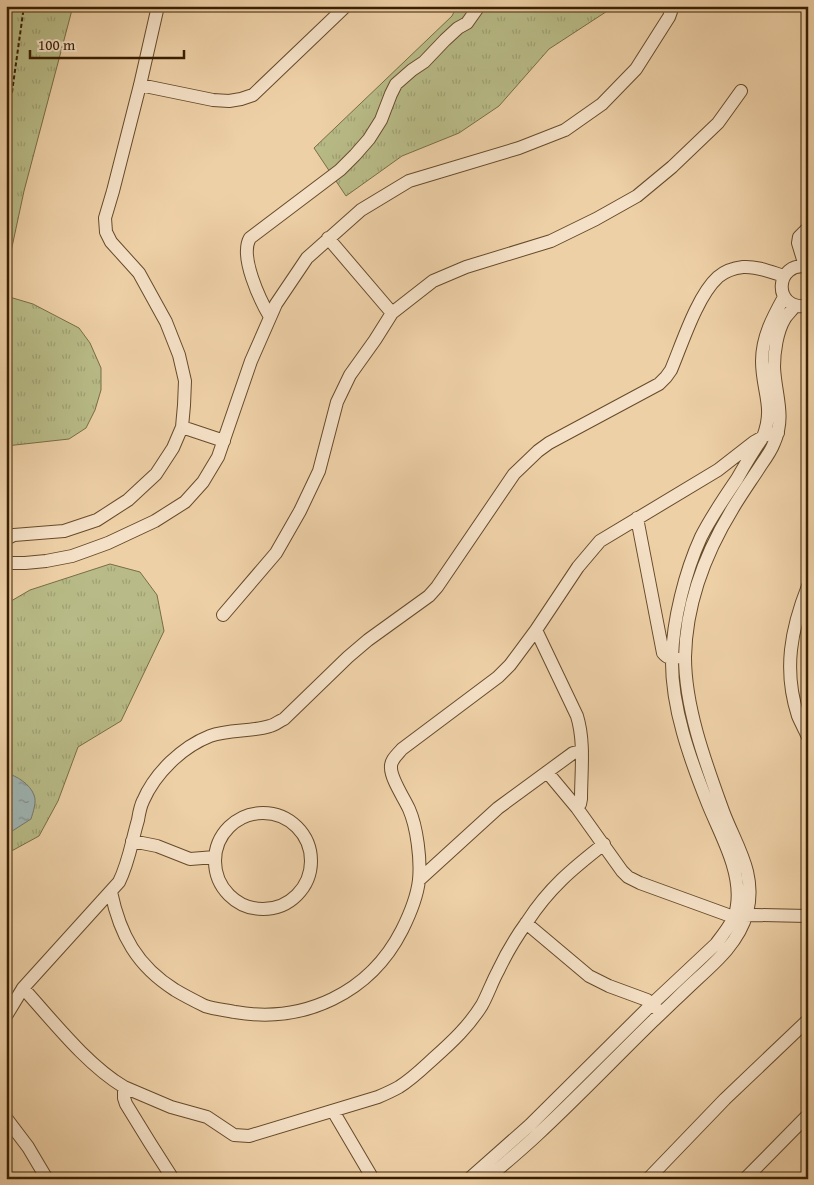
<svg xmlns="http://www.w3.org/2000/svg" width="814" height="1185" viewBox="0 0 814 1185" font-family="'Gentium Book Plus',serif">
  <defs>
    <pattern id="grass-tufts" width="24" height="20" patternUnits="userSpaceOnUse" patternTransform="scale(1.25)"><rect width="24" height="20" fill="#b8bb87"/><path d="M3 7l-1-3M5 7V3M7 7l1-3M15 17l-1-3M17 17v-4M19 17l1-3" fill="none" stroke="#9fa073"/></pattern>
    <pattern id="water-ripples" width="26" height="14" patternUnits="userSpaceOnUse" patternTransform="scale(1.25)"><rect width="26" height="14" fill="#9eb4b3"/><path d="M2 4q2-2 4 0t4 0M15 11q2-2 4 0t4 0" fill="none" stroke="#82928f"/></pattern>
  </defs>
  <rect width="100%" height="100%" fill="#eed0a7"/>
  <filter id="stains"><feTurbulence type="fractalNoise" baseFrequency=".004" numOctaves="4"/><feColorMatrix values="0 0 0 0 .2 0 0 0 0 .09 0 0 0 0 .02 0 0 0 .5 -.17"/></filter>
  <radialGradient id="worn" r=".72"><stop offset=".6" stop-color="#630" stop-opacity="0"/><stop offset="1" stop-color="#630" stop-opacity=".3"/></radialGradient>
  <!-- grass -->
  <path fill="url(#grass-tufts)" stroke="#786d44" d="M 6,6 L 73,6 L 24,191 L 6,275 Z
    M 457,6 L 615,6 L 549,49 L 499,106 L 459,133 L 402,156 L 346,196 L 314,148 L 452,16 Z
    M 6,296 L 33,304 L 79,328 L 90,343 L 101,368 L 101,390 L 95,410 L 86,428 L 69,439 L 6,446 Z
    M 110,564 L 140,572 L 157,595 L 164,631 L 121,721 L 78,747 L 58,801 L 39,836 L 6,854 L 6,604 L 30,590 Z"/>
  <!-- water -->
  <path fill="url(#water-ripples)" stroke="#76786b" d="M 6,773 C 17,776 30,784 34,795 C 37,802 33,812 31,819 L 6,835 Z"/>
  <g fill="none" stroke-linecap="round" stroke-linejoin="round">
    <!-- minor casing -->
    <g stroke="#664b2a" stroke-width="14">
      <path id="minor" d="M 140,85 L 213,100 L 229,101 L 241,99 L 253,95 L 346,6
        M 328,238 L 392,313
        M 805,266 L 798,243 L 799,237 L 808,228
        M 808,267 C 775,260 771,311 808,306
        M 270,317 C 260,300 239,256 250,238 L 340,170 L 355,155 L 369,139 L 381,120 L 391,94 L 396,84 L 412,70 L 424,62 L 445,40 L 458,28 L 467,23 L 479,6
        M 182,427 L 224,441
        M 637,518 L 663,653 C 667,658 670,658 676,658
        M 6,539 L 14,535 L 64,531 L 97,520 L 128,500 L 156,474 L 173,448 L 182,427 L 184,405 L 185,381 L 179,355 L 166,322 L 139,273 L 111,242 L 106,232 L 105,218 L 113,191 L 140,85 L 158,6
        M 6,563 L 25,563 L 46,561 L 72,556 L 86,551 L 108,543 L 155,521 L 185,502 L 203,482 L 218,457 L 251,361 L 276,304 L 307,258 L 361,210 L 409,181 L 519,148 L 565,130 L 602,104 L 636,69 L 669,17 L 673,6
        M 808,586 C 791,629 783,670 798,716 C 801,723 805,730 808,737
        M 223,615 L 276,553 L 300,511 L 319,471 L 337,402 L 350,375 L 375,340 L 392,313 L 433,281 L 466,267 L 551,241 L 596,219 L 637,196 L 672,167 L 718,123 L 741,91
        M 536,630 L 577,716 C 585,742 581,772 581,799 L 580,804 L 577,808
        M 547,772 L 577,808 L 622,871 L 628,877 L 640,883 L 728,915 L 734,916 L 756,915 L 808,916
        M215 861a48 48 0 1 1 96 0a48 48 0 1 1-96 0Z
        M 132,841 L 157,846 L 190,859 L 215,857
        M 419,880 L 498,808 L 573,753 L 582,751
        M 111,892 C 120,935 137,966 175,990 C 185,996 195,1001 205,1006 C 214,1009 225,1010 235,1012 C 304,1024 370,993 402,930 C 410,914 417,898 419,880 C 421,860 417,827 409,809 C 404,798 391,779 391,768 C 390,760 398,754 402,749 L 498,677 L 510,665 L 536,630 L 578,567 L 600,541 L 718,470 L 754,442 L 768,434 L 778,433
        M 526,923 L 589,976 L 609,986 L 647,1000 L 658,1010
        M 23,988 C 53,1021 86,1064 124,1087 L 124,1098 L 126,1104 L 150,1143 L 173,1179
        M 6,1016 L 23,988 L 119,882 C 129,862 132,840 138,820 C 139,814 140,807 143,801 C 155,773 182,747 210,736 C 229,729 251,732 270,726 C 275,725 279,721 284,719 L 348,657 L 368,640 L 429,596 L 437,587 L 514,474 L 538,451 L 549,443 L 659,384 L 666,377 L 671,370 C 682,344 697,296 718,277 C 725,271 734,268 743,267 C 757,266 771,272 784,276
        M 124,1087 L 171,1107 L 207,1117 L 234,1135 L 249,1136 L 378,1097 C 385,1094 392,1091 399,1087 C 412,1079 422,1069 434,1058 C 452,1042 469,1026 482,1005 C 488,994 492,982 498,971 C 506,954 516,937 527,922 C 549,888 572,869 604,844
        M 333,1111 L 373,1179
        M 6,1118 L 28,1147 L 47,1179
        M 469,1179 L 530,1125 L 652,1004 L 716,944 C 724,933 736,919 737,905 C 742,871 720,834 708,804 C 690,759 671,707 672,658 C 673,620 685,572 701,537 C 711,517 724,498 737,479 C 745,465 753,451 763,437 C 775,407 762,391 762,361 C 762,337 773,317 784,297
        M 487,1179 C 504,1164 521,1150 537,1135 C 577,1098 615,1058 654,1020 C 668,1007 681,994 695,981 C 716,962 739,942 747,913 C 757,873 736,846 723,811 C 706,764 685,708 685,657 C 686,604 706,552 733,508 C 742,493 752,479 761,465 C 766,458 771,451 774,443 C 786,416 775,394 774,367 C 774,352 777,331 785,318 C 788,314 792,310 795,306
        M 648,1179 L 725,1099 L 808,1020
        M 745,1179 L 808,1115"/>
    </g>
    <!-- path -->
    <path stroke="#391f00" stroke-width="2" stroke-dasharray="4 2.5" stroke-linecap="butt" d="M 6,95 L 12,92 L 24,6"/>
    <!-- minor -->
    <use href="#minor" stroke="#f4e0c6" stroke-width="12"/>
  </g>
  <!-- margin -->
  <rect width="814" height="1185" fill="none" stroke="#eed0a7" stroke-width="25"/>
  <rect x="8" y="8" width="799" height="1170" fill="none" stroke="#391f00" stroke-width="2.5"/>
  <rect x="12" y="12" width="789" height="1160" fill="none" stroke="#391f00"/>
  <!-- scale -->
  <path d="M30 50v8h154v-8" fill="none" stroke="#391f00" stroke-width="2.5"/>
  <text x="38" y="50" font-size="15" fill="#391f00" stroke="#f4e0c6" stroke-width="4" paint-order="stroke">100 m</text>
  <rect width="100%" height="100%" filter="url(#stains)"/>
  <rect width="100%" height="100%" fill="url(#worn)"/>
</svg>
